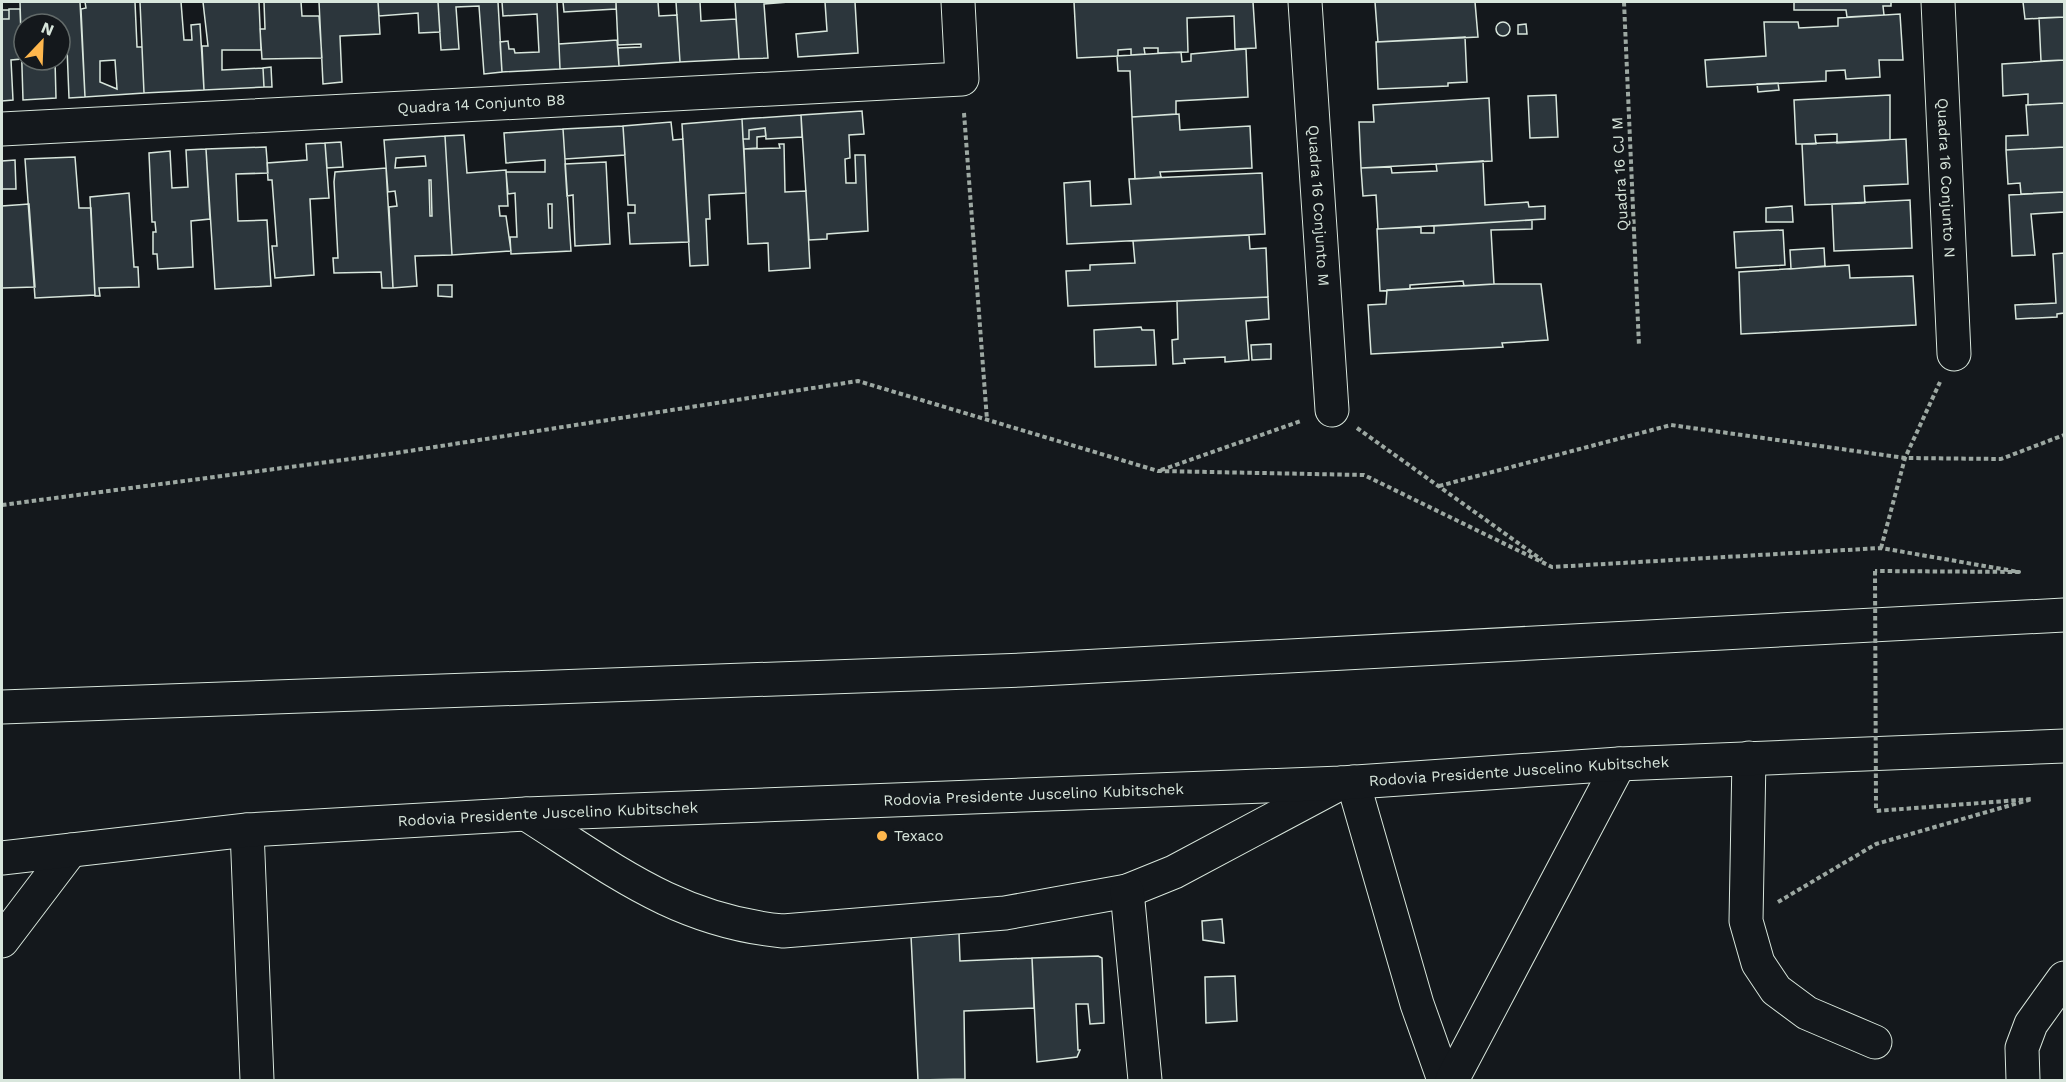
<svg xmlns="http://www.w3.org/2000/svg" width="2066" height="1082" viewBox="0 0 2066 1082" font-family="'Work Sans',sans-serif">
  <rect width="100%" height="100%" fill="#14181c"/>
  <!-- building -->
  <path fill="#2c363c" stroke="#d8e6dc" stroke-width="1.5" fill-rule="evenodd" d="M 20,2 L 80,2 L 85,97 L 69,98 L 67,48 L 60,49 L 60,24 L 24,24 L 24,60 L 55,60 L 56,98 L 23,100 Z
    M 85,2 L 135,2 L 137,47 L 142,47 L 144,93 L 85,97 L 81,9 L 86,8 ZM 115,60 L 117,89 L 100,82 L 100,61 Z
    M 140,2 L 181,2 L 184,40 L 192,40 L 191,25 L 200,24 L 204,90 L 144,93 Z
    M 203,2 L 259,2 L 261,50 L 222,50 L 222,70 L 263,68 L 264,87 L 204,90 L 202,46 L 208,46 Z
    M 264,2 L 301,2 L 302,16 L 319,16 L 322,58 L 262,59 L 260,29 L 265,29 Z
    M 319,2 L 378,2 L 380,34 L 340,36 L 342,82 L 323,84 Z
    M 378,2 L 438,2 L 440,32 L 419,33 L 418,13 L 379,16 Z
    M 438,2 L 498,2 L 502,72 L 484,74 L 479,6 L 456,7 L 459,49 L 441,50 Z
    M 502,2 L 557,2 L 560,69 L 502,72 L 500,42 L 508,41 L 509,49 L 514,49 L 515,53 L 539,52 L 537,14 L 503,16 Z
    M 563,2 L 616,2 L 616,9 L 564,12 Z
    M 616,2 L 658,2 L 659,16 L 677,15 L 680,62 L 619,66 L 618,48 L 641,47 L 641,44 L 618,45 Z
    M 676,2 L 700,2 L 701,21 L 736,19 L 739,59 L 680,62 Z
    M 735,2 L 789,2 L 764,4 L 768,58 L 739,59 Z
    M 825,2 L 855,2 L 858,53 L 798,57 L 796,34 L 827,31 Z
    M 1074,2 L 1253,2 L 1256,48 L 1235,49 L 1234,16 L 1187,18 L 1188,52 L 1158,53 L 1158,48 L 1144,48 L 1145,54 L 1131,55 L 1131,49 L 1118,50 L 1118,56 L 1077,58 Z
    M 1375,2 L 1475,2 L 1478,37 L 1378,42 Z
    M 1794,2 L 1891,2 L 1891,6 L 1883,6 L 1884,15 L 1847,17 L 1846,10 L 1794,10 Z
    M 2023,2 L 2064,2 L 2064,17 L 2025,19 Z
    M 9,9 L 20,9 L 22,59 L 11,60 L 13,100 L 2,101 L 2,19 L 9,19 Z
    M 2,10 L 9,10 L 9,19 L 2,19 Z
    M 1900,14 L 1903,60 L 1879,60 L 1880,77 L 1846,79 L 1845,70 L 1826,71 L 1826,81 L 1707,87 L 1705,60 L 1766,56 L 1764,22 L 1798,22 L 1799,28 L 1838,26 L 1838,18 Z
    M 2064,17 L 2064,60 L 2041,61 L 2039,18 Z
    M1496 29a7 7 0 1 1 14 0a7 7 0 1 1-14 0Z
    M 1526,24 L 1527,34 L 1518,34 L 1518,25 Z
    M 1465,37 L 1467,82 L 1448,83 L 1448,86 L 1378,89 L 1376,42 Z
    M 617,40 L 619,66 L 560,69 L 559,44 Z
    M 1246,49 L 1248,97 L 1176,101 L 1176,114 L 1132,117 L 1130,71 L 1118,71 L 1117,56 L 1181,52 L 1182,62 L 1191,61 L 1191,54 Z
    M 2064,60 L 2064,103 L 2028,105 L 2028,94 L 2003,96 L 2002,64 Z
    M 271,67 L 272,87 L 264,87 L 263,68 Z
    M 1778,83 L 1779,90 L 1758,92 L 1757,84 Z
    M 1556,95 L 1558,137 L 1530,138 L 1528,96 Z
    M 1890,95 L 1890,140 L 1837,143 L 1837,134 L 1815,135 L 1816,144 L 1796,144 L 1794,100 Z
    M 1489,98 L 1492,161 L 1361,168 L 1359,122 L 1374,122 L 1373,105 Z
    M 2064,103 L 2064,147 L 2006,150 L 2006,136 L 2028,135 L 2026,105 Z
    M 862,111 L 864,134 L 849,135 L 850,158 L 845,159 L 846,183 L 856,183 L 855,155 L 865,155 L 868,231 L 827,234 L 827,239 L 809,240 L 801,115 Z
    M 1179,114 L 1180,130 L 1250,126 L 1252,168 L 1160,172 L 1161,177 L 1135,179 L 1132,117 Z
    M 801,115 L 802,137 L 766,139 L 765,128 L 749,130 L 749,139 L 743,139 L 742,119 Z
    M 742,119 L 746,193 L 709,195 L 710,219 L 706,219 L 708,265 L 690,266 L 682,124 Z
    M 671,122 L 673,140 L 683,139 L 689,242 L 630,244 L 628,213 L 635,213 L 635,205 L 628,205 L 623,126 Z
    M 623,126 L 625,155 L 565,159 L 563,129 Z
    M 765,128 L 766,136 L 757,137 L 757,148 L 744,149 L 743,139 L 749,139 L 749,130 Z
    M 563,129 L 571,251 L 511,254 L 510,237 L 517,237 L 515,193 L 508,194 L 506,172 L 545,172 L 545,160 L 506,163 L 504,133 ZM 548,204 L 552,204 L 552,228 L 549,228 Z
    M 464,135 L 467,173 L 506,170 L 508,206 L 499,206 L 500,216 L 506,216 L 511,251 L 452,255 L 445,136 Z
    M 445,136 L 452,255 L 415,256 L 417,286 L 393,288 L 389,207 L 397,206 L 395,191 L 388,192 L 384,140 ZM 425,156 L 426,166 L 395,168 L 396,158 ZM 429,180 L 431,180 L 432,216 L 430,216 Z
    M 1906,139 L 1908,184 L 1864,186 L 1865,203 L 1805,205 L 1802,144 Z
    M 341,142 L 343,167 L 327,168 L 325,143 Z
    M 325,143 L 329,198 L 310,199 L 314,275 L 275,278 L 272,246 L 277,246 L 272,180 L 268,180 L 267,163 L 307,160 L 306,144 Z
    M 779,144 L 784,144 L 785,192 L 806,191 L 810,268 L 769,271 L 768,243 L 748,244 L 744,149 L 780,148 Z
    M 266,147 L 268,173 L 236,174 L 238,221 L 267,220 L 271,286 L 215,289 L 206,149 Z
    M 2064,147 L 2064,192 L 2021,194 L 2020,183 L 2008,184 L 2006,150 Z
    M 206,149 L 210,219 L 191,221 L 193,267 L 158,269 L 157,254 L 153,254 L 153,232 L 156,232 L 155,222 L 152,222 L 149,153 L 170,151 L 172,188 L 188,187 L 186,150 Z
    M 75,157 L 79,208 L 91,208 L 95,295 L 35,298 L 25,159 Z
    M 15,160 L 16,189 L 2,189 L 2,161 Z
    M 1483,161 L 1485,205 L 1528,202 L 1529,207 L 1545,206 L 1545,219 L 1378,229 L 1376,195 L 1363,196 L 1361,168 L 1391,167 L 1392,173 L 1437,171 L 1436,164 Z
    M 606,162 L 610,244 L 575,246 L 573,195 L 567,196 L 565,164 Z
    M 386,168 L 393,288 L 382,288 L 381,272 L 334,273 L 333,258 L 338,258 L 334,182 L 335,172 Z
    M 1262,173 L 1265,234 L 1067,244 L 1064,183 L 1090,181 L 1091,206 L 1131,204 L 1129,179 Z
    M 2064,192 L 2064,212 L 2031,214 L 2035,255 L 2012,256 L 2009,195 Z
    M 129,193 L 134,267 L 138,267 L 139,287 L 99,288 L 100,296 L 95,296 L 90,197 Z
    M 1910,200 L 1912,248 L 1834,251 L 1832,204 Z
    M 29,204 L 35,287 L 2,288 L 2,206 Z
    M 1792,206 L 1793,222 L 1766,222 L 1766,208 Z
    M 1532,220 L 1532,229 L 1491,230 L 1494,284 L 1464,286 L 1463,281 L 1410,285 L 1410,289 L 1380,291 L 1377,229 L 1421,227 L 1421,233 L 1434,233 L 1434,226 Z
    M 1783,230 L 1785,265 L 1736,268 L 1734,232 Z
    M 1249,235 L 1250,249 L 1266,248 L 1268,297 L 1068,306 L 1066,271 L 1090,270 L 1090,265 L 1135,263 L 1133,241 Z
    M 1824,248 L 1825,266 L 1791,269 L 1790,250 Z
    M 2064,253 L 2064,313 L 2057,314 L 2057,317 L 2016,319 L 2015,305 L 2056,303 L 2053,254 Z
    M 1849,265 L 1850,278 L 1913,276 L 1916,325 L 1741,334 L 1739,272 Z
    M 1494,284 L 1541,284 L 1548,340 L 1502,343 L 1503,347 L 1371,354 L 1368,305 L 1386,304 L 1387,290 Z
    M 438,285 L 452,285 L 452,297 L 438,296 Z
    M 1268,297 L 1269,319 L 1246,321 L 1249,360 L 1225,362 L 1225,357 L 1184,359 L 1185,363 L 1173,364 L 1172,340 L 1178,339 L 1177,301 Z
    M 1141,327 L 1142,330 L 1154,330 L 1156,365 L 1095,367 L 1094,330 Z
    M 1271,344 L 1271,359 L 1252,360 L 1251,345 Z
    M 1222,919 L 1224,943 L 1203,940 L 1202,921 Z
    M 959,933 L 960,961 L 1032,958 L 1034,1008 L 964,1011 L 965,1079 L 918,1080 L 911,936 Z
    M 1098,956 L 1102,958 L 1104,1023 L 1090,1024 L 1088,1004 L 1076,1004 L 1078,1050 L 1080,1050 L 1077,1057 L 1037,1062 L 1032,958 Z
    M 1235,976 L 1237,1021 L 1206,1023 L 1205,977 Z"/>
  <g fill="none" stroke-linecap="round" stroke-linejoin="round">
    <!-- minor casing -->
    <g stroke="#d8e6dc" stroke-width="35">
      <g id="minor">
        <path id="s1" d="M 1305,2 L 1332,410"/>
        <path id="s2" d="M 1938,2 L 1954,354"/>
        <path id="s3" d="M 2,129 L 962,79 L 958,2"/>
        <path d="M 1749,758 L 1746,921 L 1758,963 L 1776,990 L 1807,1013 L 1875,1042"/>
        <path d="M 1353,782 L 1417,1004 L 1444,1080"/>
        <path d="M 526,814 C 613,869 677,921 783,931 L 1005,913 L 1127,891 L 1174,872 L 1341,783"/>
        <path d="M 247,830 L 257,1080"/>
        <path d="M 1127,891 L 1145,1080"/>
        <path d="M 2,941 L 71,850"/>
        <path d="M 1452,1080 L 1619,764"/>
        <path d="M 2023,1080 L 2022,1048 L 2031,1024 L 2064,978"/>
      </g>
    </g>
    <!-- highway casing -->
    <g stroke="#d8e6dc" stroke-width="35">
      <g id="highway">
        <path d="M 2,707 L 1022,670 L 2064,615"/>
        <path id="s4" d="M 2,858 L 247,830 L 526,814 L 1341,783 L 1619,764 L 2064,746"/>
      </g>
    </g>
    <!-- path -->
    <path stroke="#9da8a2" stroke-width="4" stroke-dasharray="4.5 3" stroke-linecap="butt" d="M 1624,2 L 1639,346
      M 964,113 L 987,420
      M 1357,428 L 1542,560
      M 1161,470 L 1301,421
      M 1439,486 L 1671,425 L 1905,458 L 2001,459 L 2064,435
      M 2,505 L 396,453 L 858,381 L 1158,471 L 1364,475 L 1552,567 L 1881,548 L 2019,572 L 1875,571
      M 1881,548 L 1905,458 L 1940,382
      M 1778,902 L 1876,844 L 2032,799 L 1876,811"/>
    <!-- minor -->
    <use href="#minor" stroke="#14181c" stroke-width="33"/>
    <!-- highway -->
    <use href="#highway" stroke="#14181c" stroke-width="33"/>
    <!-- path-bridge -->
    <path stroke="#9da8a2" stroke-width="4" stroke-dasharray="4.5 3" stroke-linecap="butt" d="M 1875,571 L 1876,811"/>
  </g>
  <!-- markers -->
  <circle fill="#ffb74d" stroke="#14181c" stroke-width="2" cx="882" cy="836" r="6"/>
  <g text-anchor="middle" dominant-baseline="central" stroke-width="4.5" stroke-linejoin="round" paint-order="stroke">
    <!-- street labels -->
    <g font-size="15" fill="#d8e6dc" stroke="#14181c">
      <text stroke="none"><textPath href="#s3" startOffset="480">Quadra 14 Conjunto B8</textPath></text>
      <text transform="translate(1620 174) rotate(-93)">Quadra 16 CJ M</text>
      <text stroke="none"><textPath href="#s2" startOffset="176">Quadra 16 Conjunto N</textPath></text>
      <text stroke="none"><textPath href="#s1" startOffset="204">Quadra 16 Conjunto M</textPath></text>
      <text stroke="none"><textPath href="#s4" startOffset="1520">Rodovia Presidente Juscelino Kubitschek</textPath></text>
      <text stroke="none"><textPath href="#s4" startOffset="1034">Rodovia Presidente Juscelino Kubitschek</textPath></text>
      <text stroke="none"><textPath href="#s4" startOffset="548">Rodovia Presidente Juscelino Kubitschek</textPath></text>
    </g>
    <!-- poi labels -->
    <g font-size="15" fill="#d8e6dc" stroke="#14181c" text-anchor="start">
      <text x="894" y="836">Texaco</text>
    </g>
  </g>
  <!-- border -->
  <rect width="2066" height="1082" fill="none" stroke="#d8e6dc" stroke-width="6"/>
  <!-- north arrow -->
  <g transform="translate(42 42) rotate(23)"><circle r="28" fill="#14181c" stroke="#626a69" stroke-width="1.5"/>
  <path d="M0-4.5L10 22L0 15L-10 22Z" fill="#ffb74d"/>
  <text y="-9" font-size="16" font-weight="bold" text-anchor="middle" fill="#d8e6dc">N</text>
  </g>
</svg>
